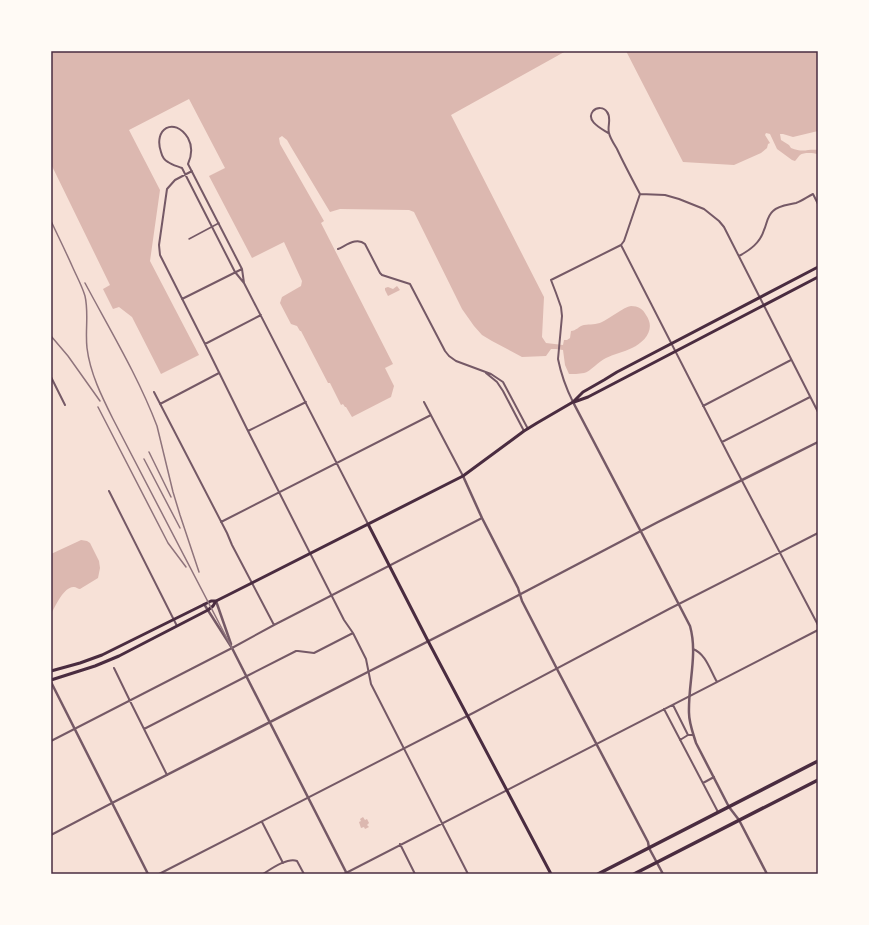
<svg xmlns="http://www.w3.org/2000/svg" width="869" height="925" viewBox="0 0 869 925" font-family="'Varela Round',sans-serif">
  <rect width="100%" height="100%" fill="#f7e1d7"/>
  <!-- water -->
  <path fill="#dcb8b0" d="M 51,51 L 566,51 L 451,115 L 544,297 L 542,337 L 546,343 L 563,345 L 564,340 L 567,340 L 570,338 L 571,331 C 576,331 579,326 584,325 C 590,324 596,325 602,322 C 610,318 624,307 631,306 C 638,306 643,309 646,315 C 656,329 645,342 632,348 C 624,352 614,354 606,358 C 599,361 590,372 584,373 C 579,374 573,374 569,374 L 565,365 L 563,350 L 556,349 L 551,349 L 546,356 L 522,357 L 492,341 L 482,335 L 474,326 L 462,309 L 414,212 L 409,210 L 340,209 L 330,212 L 291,147 L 287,140 L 282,136 L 279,138 L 280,144 L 324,221 L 321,223 L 393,364 L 385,368 L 394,386 L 391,397 L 352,417 L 346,407 L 345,407 L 343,404 L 341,405 L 330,383 L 328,383 L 301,331 L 300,331 L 297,326 L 291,324 L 280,303 L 282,297 L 301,286 L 302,281 L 284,242 L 252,258 L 209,176 L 225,168 L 189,99 L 129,130 L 160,190 L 150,261 L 199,355 L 161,374 L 132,317 L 119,307 L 113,309 L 103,289 L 110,285 L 51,164 Z
    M 626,51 L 818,51 L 818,131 L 793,137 L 783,134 L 780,134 L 781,140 L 789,145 L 791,148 C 803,153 807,149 818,150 L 818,154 C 813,153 804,152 800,155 C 798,157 797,159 795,161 L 792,160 L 777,149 L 770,134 L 766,133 L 765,135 L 770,143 L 768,144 L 767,148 L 761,153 L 734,165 L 683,162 Z
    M 397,286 L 400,290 L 388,296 L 385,290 L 385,288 L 388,287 L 393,289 Z
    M 81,540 L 87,541 L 90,543 L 99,561 L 100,568 L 98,578 L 80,589 C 78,589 76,587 74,587 C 64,586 55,607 51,614 L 51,554 L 79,541 Z
    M 363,817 L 365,820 L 367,819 L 369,823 L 367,825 L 369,827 L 365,829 L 364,827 L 361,828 L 359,822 L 361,821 L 360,819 Z"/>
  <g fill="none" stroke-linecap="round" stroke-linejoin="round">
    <!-- pedestrian -->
    <path stroke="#755966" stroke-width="1.5" d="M 189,239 L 219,223"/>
    <!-- minor -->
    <path stroke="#755966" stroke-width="2" d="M 608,133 C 602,129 585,121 593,111 C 597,107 604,107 607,112 C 612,118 607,126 609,133 C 610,138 614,144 617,149 C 624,164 632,179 640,194
      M 192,171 L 175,180 L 167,189 L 159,245 L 160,255 L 205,344 L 248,431 L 344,620 L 353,633 L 366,659 L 371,684 L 468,874
      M 640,194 L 665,195 L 679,199 L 704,209 L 719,221 L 724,227 L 818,412
      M 621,245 L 730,458 L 818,625
      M 338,249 C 347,245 357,237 365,244 L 380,273 L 382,275 L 410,284 L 445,351 L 449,356 L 456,361 L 491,374 L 503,382 L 528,429
      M 739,256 C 750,250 760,243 764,230 C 767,224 767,216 773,211 C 779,205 788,205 796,203 C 802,201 807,197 813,194 L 818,204
      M 244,283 L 242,269 L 188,164 C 192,155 193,147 188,138 C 174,116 153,129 161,152 C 162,156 164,160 168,162 C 172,165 177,166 182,168 L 235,272 L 244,283 L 368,524
      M 182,299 L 242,269
      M 205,344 L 261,315
      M 486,373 L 497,382 L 503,391 L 524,431
      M 51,377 L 65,405
      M 154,392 L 227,533 L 232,545 L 274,625
      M 424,402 L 463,476
      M 573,402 C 566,388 561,374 558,359 L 562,316 L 561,307 L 556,293 L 551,280 L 621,245 L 624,241 L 640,194
      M 160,404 L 219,373
      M 703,406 L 791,360
      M 248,431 L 306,402
      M 722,442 L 810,397
      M 109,491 L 177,626
      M 221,522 L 431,415
      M 693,649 C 706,654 710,670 717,682
      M 114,668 L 131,703 L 167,775
      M 673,705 L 688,735
      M 664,709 L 718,812
      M 144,729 L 247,676 L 296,651 L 298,651 L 314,653 L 353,633
      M 680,740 L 688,735 L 693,735
      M 51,741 L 232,648 L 274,625 L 482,518
      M 703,783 L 714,777
      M 262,822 L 283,863
      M 51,835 L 112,803
      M 400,844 L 415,874
      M 159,874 L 475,712 L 669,609 L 818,533
      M 263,874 C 271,869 288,857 297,861 L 304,874
      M 344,874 L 818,630"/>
    <!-- tertiary -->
    <path stroke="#755966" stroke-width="2.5" d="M 573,402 L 659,566 L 690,626 C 698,654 688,684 689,713 C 689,723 693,733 696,743 L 729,807 L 739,820 L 767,874
      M 463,476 L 482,518 L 518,588 L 522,601 L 557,669 L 648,842 L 649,848 L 663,874
      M 216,601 L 231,644
      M 204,604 L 232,648 L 347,874
      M 51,682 L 148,874
      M 112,803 L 358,677 L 515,597 L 658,522 L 818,442"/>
    <!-- secondary -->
    <path stroke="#4a2c40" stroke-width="3" d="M 574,402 L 588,397 L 818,277
      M 368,524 L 428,641 L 551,874
      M 51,671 L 80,663 L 102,655 L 211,601 L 216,601
      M 51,680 L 95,666 L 119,656 L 208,610 L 213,606 L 216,601 L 228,595 L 463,476 L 524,431 L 537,423 L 573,402 L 583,392 L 604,380 L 617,372 L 818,267"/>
    <!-- primary -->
    <path stroke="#4a2c40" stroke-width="3.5" d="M 598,874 L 818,761
      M 634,874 L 818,780"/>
    <!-- rail -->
    <path stroke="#8f747c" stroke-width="1.5" d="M 51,221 C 58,236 66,252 73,268 C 77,277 82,286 85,296 C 89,313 85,331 87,348 C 90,373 102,397 113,419 L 232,648
      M 85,283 C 110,330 138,376 157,426 L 173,492 L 180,515 L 199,572
      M 51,336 L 68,356 L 100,401
      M 98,407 L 168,543 L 186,567
      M 149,452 L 171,497
      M 144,459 L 180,528"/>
  </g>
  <!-- border -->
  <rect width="869" height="925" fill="none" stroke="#fffaf5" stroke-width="104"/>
  <rect x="52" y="52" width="765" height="821" fill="none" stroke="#4a2c40" stroke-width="1.5"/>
</svg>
